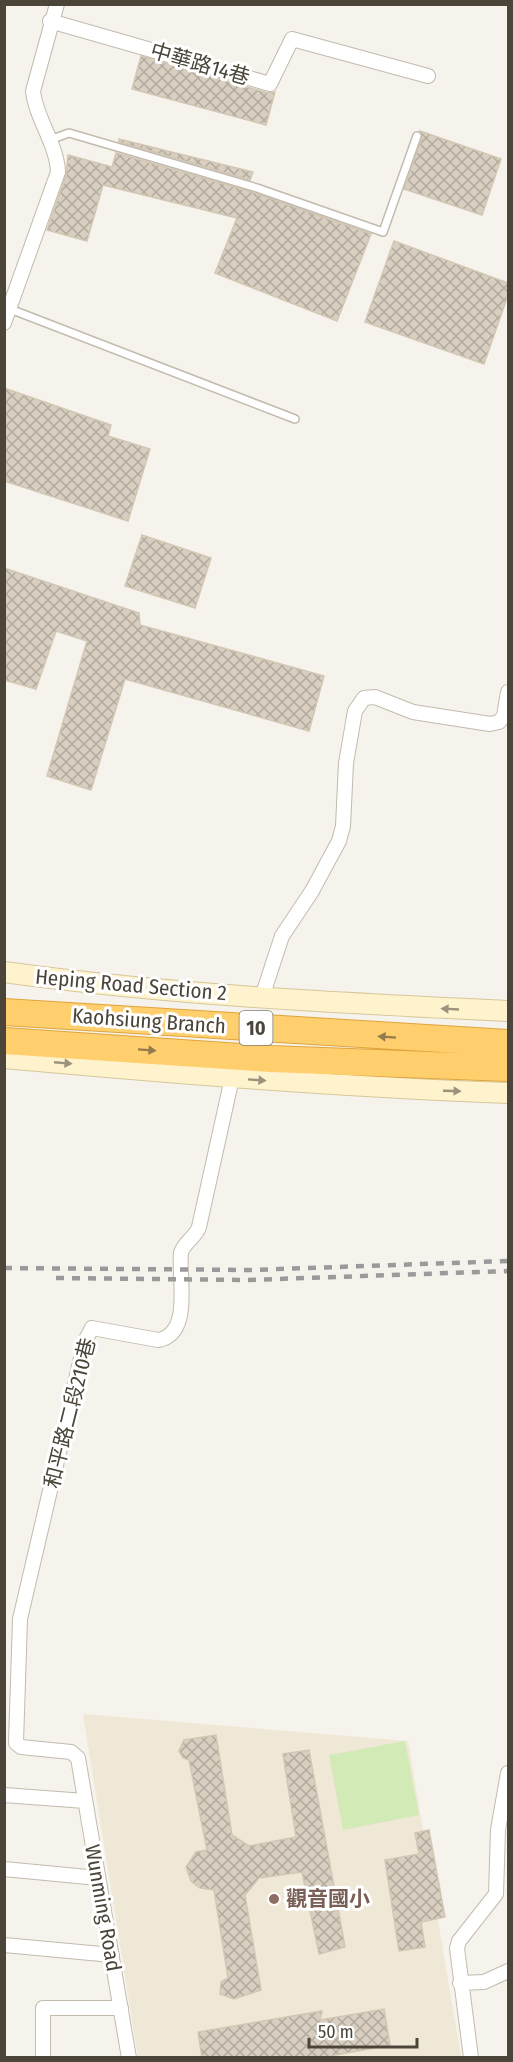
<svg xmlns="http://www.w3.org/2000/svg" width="513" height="2062" viewBox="0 0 513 2062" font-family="'Fira Sans Condensed','Noto Sans TC',sans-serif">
  <defs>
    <pattern id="building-cross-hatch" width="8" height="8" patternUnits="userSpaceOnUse" patternTransform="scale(1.5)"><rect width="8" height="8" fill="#d8cfc1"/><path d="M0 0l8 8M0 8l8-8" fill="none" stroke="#b1aa9e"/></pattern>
  </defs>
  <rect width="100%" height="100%" fill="#f6f3ec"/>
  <!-- education -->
  <path fill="#efe8d6" d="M 83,1714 L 408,1741 L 461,2057 L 138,2057 Z"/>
  <!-- green -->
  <path fill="#d2eab5" d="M 405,1741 L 419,1815 L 343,1830 L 329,1755 Z"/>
  <!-- building -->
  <path fill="url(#building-cross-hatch)" stroke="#d3c7b4" stroke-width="1.5" d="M 141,56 L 268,93 L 275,92 L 266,125 L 132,89 Z
    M 420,131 L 501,159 L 482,215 L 404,189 L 422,138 Z
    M 119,139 L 253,172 L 250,180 L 119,142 Z
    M 116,153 L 255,193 L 371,234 L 337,321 L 215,273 L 237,218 L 103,185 L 87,241 L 47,230 L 66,175 L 68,155 L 112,167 Z
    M 394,241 L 508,283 L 508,295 L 484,364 L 365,322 Z
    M 4,388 L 111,425 L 108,436 L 150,449 L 128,521 L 4,481 Z
    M 142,535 L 211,558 L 195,608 L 125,586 Z
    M 4,568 L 139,613 L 140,625 L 324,676 L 309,731 L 125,679 L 91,790 L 47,776 L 87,641 L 56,631 L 36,689 L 4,680 Z
    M 216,1735 L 232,1835 L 249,1846 L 296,1837 L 283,1754 L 309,1750 L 345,1947 L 319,1954 L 302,1872 L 259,1878 L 245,1895 L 261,1990 L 234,1999 L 220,1994 L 221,1982 L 228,1978 L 214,1890 L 200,1888 L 191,1881 L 186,1867 L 196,1852 L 207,1850 L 189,1760 L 183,1758 L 179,1751 L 184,1740 Z
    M 429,1830 L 445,1917 L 421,1922 L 425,1947 L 399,1951 L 385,1860 L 419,1854 L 415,1833 Z
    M 384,2009 L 390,2045 L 320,2058 L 202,2058 L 198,2032 L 322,2011 L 320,2020 Z"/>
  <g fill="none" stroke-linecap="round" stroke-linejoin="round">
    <!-- lane casing -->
    <g stroke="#c2bbae" stroke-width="10">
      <path id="lane" d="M 49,140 L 69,133 L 257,188 L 383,232 L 417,136
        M 10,309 L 295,419"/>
    </g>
    <!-- street casing -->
    <g stroke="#c2bbae" stroke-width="16">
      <path id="street" d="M 50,21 L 270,84 L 292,39 L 428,76
        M 4,323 L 58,172 C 57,144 36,119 33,91 L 57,4
        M 262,997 L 282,936 L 312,891 L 339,841 L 343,826 L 346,763 L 355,711 L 364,698 L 375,697 L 413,712 L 490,724 L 499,722 L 504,716 L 508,692
        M 4,1795 L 85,1801
        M 4,1869 L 98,1878
        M 4,1945 L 112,1955
        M 460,1983 L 484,1982 L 508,1971
        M 43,2058 L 43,2008 L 121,2008
        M 129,2058 L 78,1758 L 71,1752 L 21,1747 L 16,1743 L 20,1619 L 85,1341 L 92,1328 L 158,1340 C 193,1334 178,1277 181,1253 C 183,1243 196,1237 199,1227 L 232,1078
        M 471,2058 L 457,1948 L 459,1941 L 496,1894 L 498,1830 L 508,1773"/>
    </g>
    <!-- secondary casing -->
    <g stroke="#d6c79b" stroke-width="22">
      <path id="secondary" d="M 4,972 C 171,995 341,1003 508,1011
        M 4,1058 C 172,1073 340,1087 508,1093"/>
    </g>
    <!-- highway casing -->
    <g stroke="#e0a43c" stroke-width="28">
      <path id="highway" d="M 4,1012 L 508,1043
        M 4,1041 L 271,1059 L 508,1068"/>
    </g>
    <!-- lane -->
    <use href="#lane" stroke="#fff" stroke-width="7"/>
    <!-- street -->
    <use href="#street" stroke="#fff" stroke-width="14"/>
    <!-- secondary -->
    <use href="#secondary" stroke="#fff3cd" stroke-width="20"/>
    <!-- highway -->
    <use href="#highway" stroke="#ffcf6e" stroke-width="26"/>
    <!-- rail -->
    <path stroke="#9a9a9a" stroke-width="4.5" stroke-dasharray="8 8" stroke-linecap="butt" d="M 4,1268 L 251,1270 L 508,1261
      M 56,1278 L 248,1280 L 508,1271"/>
  </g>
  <!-- one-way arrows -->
  <defs><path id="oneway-solid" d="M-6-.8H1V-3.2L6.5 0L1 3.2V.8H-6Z" transform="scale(1.5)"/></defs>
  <g fill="#9c937c">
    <use href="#oneway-solid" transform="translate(450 1009) rotate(-177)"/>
    <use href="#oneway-solid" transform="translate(63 1063) rotate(5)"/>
    <use href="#oneway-solid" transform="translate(257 1080) rotate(4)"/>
    <use href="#oneway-solid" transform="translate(452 1091) rotate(2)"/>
  </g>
  <g fill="#937c4e">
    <use href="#oneway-solid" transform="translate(387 1037) rotate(-176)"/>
    <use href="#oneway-solid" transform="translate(147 1050) rotate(4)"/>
  </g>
  <!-- markers -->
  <circle fill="#8d6e63" stroke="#fff" stroke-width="2" cx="274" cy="1899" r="6"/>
  <g text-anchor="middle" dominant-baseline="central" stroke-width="6" stroke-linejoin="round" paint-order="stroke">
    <!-- shield labels -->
    <rect fill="#fff" stroke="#817c74" stroke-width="1.5" x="239.5" y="1011" width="33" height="34" rx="4.5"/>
    <g font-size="20" font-weight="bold" fill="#4b4439">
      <text x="256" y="1028">10</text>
    </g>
    <!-- street labels -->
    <g font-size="21" fill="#4b4439" stroke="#fff">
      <text transform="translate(200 64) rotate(16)">中華路14巷</text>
      <text transform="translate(131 985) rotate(5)">Heping Road Section 2</text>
      <text transform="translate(149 1021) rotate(4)">Kaohsiung Branch</text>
      <text transform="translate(70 1413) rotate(-76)">和平路二段210巷</text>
      <text transform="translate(103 1908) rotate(80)">Wunming Road</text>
    </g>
    <!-- education labels -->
    <g font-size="21" font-weight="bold" fill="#785e54" stroke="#fff" text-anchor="start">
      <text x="286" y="1899">觀音國小</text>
    </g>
  </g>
  <!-- border -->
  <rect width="513" height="2062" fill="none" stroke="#4b4439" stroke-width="12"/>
  <!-- scale -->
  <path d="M309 2038v9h108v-9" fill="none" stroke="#4b4439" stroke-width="3"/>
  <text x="318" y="2038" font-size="18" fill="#4b4439" stroke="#ffffff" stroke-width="4.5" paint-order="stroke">50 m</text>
</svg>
